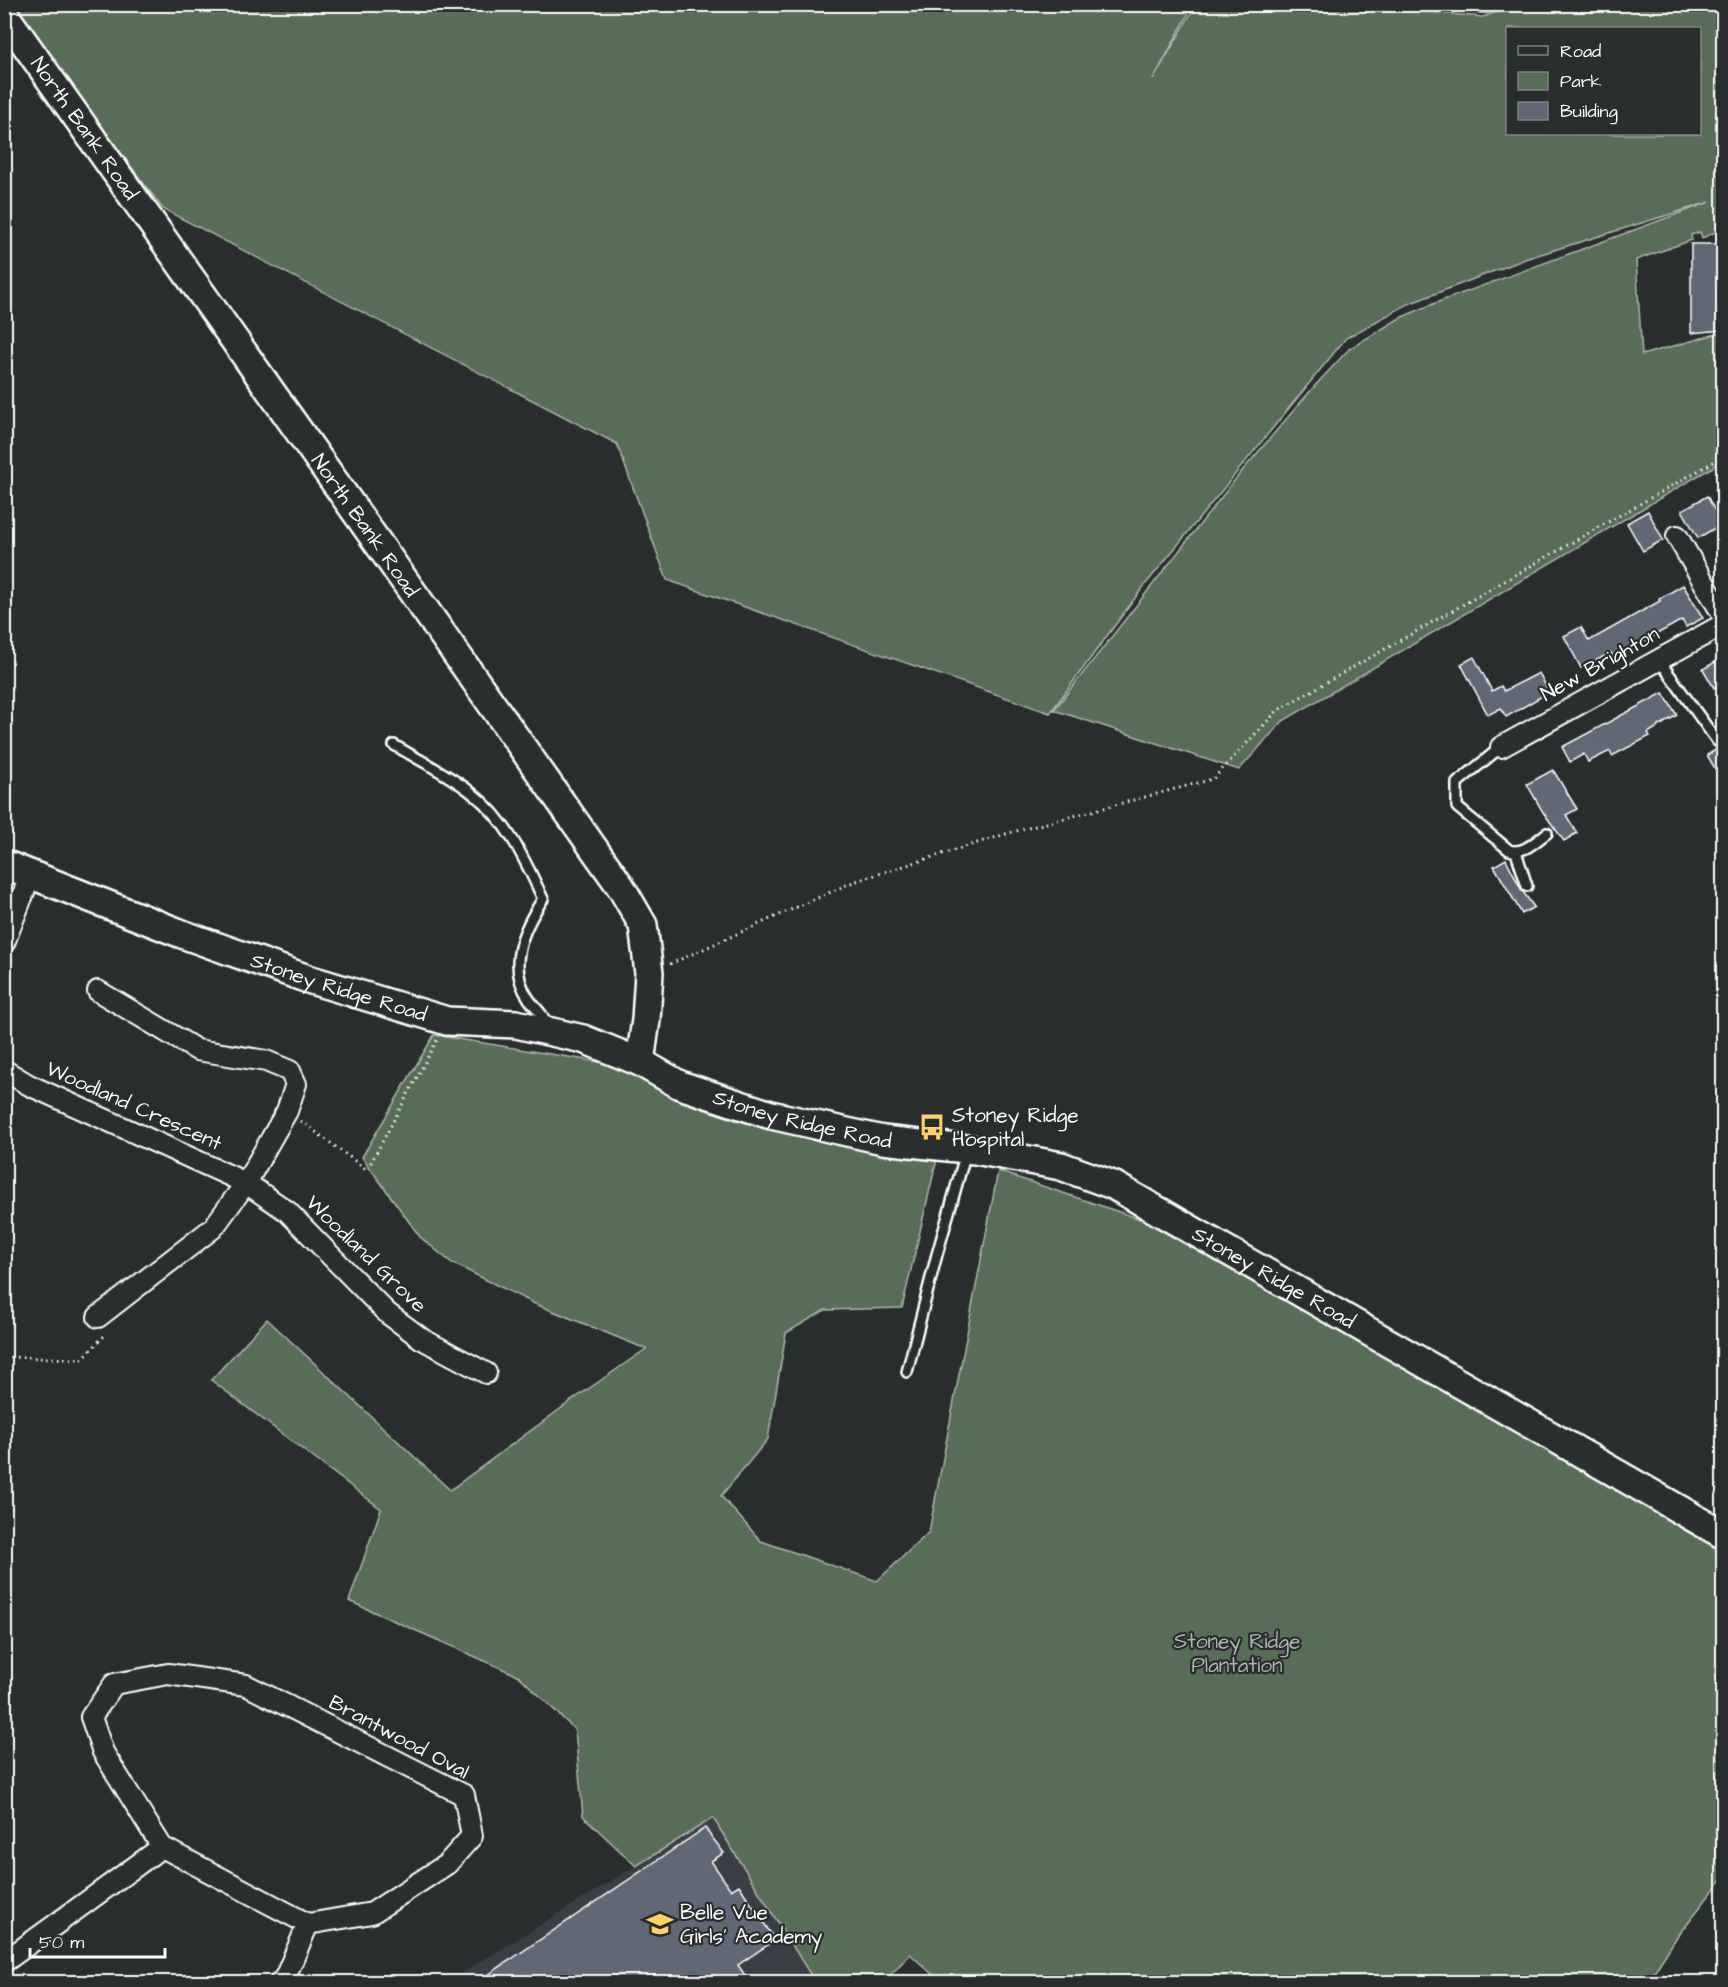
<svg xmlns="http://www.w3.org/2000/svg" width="1728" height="1987" viewBox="0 0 1728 1987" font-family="'Architects Daughter',sans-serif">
  <rect width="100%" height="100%" fill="#2a2d2e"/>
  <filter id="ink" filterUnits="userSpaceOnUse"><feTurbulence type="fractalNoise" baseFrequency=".0167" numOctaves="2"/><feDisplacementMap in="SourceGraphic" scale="12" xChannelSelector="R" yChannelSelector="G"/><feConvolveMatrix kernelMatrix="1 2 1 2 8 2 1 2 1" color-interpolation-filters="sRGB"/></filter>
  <g filter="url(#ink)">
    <!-- built -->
    <path fill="#3a3e44" d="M 1388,5 L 1511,5 L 1488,12 Z
      M 713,1818 L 815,1982 L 448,1982 Z"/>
    <!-- green -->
    <path fill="#586d58" stroke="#acb6ac" stroke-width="1.5" fill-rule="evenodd" d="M 1378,4 L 1384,8 L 1483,17 L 1520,4 L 1723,5 L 1723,229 L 1702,238 L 1700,232 L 1691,235 L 1692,240 L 1636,260 L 1642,355 L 1723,332 L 1723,461 L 1283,721 L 1239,770 L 1054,710 L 1242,471 L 1312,389 L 1349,349 L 1400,318 L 1433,304 L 1710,202 L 1528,258 L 1406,305 L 1346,338 L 1141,590 L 1050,713 L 667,580 L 617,444 L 163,209 L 10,5 L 1193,5 L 1153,80 L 1196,5 ZM 1508,28 L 1700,28 L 1700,134 L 1508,134 Z
      M 434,1035 L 605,1063 L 648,1080 L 673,1098 L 735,1120 L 937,1159 L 902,1308 L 825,1310 L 786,1333 L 768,1439 L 721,1496 L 761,1541 L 877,1581 L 929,1532 L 998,1171 L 1146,1221 L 1723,1551 L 1723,1878 L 1678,1935 L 1648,1982 L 941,1982 L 910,1954 L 884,1982 L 815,1982 L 713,1818 L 636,1866 L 583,1816 L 575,1730 L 519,1676 L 349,1601 L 381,1509 L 211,1380 L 267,1319 L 450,1490 L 571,1401 L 646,1349 L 533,1303 L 452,1263 L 420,1237 L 362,1157 Z"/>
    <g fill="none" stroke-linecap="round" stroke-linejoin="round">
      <!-- stream -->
      <path stroke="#95a6aa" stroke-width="5" d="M 1388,4 L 1488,12 L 1511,4"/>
    </g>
    <!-- building -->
    <path fill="#616776" stroke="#fff" stroke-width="1.5" d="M 1691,244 L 1719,244 L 1721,300 L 1720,300 L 1723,330 L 1691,333 Z
      M 1707,496 L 1722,524 L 1698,538 L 1682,510 Z
      M 1648,511 L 1663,540 L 1643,551 L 1627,523 Z
      M 1683,585 L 1703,618 L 1686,627 L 1682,620 L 1614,658 L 1611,653 L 1581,668 L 1564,636 L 1581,627 L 1589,641 L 1660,601 L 1659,599 Z
      M 1474,657 L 1492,691 L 1501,686 L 1504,691 L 1539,673 L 1549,692 L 1506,717 L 1501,708 L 1488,715 L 1461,664 Z
      M 1724,657 L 1724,682 L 1714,688 L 1703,669 Z
      M 1663,693 L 1677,715 L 1648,733 L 1650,736 L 1612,756 L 1610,751 L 1588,762 L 1584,754 L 1570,762 L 1562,747 Z
      M 1724,745 L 1724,784 L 1707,755 Z
      M 1553,770 L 1577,809 L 1566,815 L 1577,833 L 1564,841 L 1543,812 L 1527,784 Z
      M 1506,859 L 1521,889 L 1534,907 L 1522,914 L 1494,866 Z
      M 705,1828 L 724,1853 L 711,1861 L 731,1890 L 739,1885 L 775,1940 L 738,1965 L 750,1983 L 476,1983 Z"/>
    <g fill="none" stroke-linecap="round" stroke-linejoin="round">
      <!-- lane casing -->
      <g stroke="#fff" stroke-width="14">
        <path id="lane" d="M 1659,660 L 1717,741
          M 394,745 C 419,760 450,775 472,793 C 507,820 525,860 543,899 C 523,929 506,966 529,999 C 536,1009 544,1014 547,1026
          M 1501,747 L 1457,783 L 1457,807 L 1509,850 C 1523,855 1536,841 1547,833
          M 1516,852 L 1527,886
          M 907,1372 L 936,1258 L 966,1152"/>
      </g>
      <!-- street casing -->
      <g stroke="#fff" stroke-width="24">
        <path id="street" d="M 1677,536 L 1724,617
          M 1501,747 L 1724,624
          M 4,943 L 31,874
          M 4,1070 L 29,1085 L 246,1183 L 287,1211 L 387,1313 L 422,1339 L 486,1373
          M 98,1317 L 213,1228 L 246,1183 L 287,1111 L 296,1084 L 290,1071 L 266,1061 L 197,1050 L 98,991
          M 168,1674 L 246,1685 L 464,1795 L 472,1836 L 447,1864 L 372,1913 L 308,1924 L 162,1847 L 103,1752 L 91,1717 L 114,1684 Z
          M 4,1962 L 162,1847
          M 280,1982 L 284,1980 L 308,1924"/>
      </g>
      <!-- secondary casing -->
      <g stroke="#fff" stroke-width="32">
        <g id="secondary">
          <path id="s1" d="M 4,14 L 621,887 L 643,925 L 649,973 L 646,1020 L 640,1062"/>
          <path id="s2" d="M 4,864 L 182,934 L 308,979 L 447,1021 L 516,1024 L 583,1039 L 640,1062 L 680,1085 L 771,1115 L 883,1140 L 975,1150 L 1061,1166 L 1113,1185 L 1724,1535"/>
        </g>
      </g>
      <!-- path -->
      <path stroke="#fff" stroke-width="3" stroke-dasharray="1.5 4.5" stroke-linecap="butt" d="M 670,964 L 853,882 L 1009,833 L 1213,779 L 1278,710 L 1724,456
        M 301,1121 L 367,1170 L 437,1040
        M 4,1357 L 82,1359 L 104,1336"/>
      <!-- lane -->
      <use href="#lane" stroke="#2a2d2e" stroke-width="9"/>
      <!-- street -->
      <use href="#street" stroke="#2a2d2e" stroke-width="20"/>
      <!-- secondary -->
      <use href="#secondary" stroke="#2a2d2e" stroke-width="27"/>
    </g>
  </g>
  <!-- icons -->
  <defs>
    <g id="bus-bare" transform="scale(2.07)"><path d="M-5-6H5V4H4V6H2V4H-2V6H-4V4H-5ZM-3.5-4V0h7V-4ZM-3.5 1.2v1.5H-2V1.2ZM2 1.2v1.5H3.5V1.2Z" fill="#ffd166" stroke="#2a2d2e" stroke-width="2.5" paint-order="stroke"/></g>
    <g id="school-bare" transform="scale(2.07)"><path d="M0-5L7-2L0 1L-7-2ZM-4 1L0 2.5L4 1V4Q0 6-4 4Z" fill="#ffd166" stroke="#2a2d2e" stroke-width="2.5" paint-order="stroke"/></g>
  </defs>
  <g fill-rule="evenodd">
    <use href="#bus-bare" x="932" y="1127"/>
    <use href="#school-bare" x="660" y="1924"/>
  </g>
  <g text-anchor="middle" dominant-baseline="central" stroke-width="4.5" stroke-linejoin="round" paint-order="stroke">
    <!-- street labels -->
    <g font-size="21" fill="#fff" stroke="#2a2d2e">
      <text stroke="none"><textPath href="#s1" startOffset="140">North Bank Road</textPath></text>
      <text stroke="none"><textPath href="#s1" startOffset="626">North Bank Road</textPath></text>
      <text transform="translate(1600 664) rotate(-29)">New Brighton</text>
      <text stroke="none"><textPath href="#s2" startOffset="357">Stoney Ridge Road</textPath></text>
      <text transform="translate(134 1106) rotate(24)">Woodland Crescent</text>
      <text stroke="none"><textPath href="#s2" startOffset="843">Stoney Ridge Road</textPath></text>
      <text transform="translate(366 1254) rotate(44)">Woodland Grove</text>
      <text stroke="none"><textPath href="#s2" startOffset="1347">Stoney Ridge Road</textPath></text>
      <text transform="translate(399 1737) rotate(28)">Brantwood Oval</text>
    </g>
    <!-- poi labels -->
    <g font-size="21" fill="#fff" stroke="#2a2d2e" text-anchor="start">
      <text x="952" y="1115">Stoney Ridge<tspan x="952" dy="24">Hospital</tspan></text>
      <text x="680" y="1912">Belle Vue<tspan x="680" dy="24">Girls' Academy</tspan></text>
    </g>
    <!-- park labels -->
    <g font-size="21" fill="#acb6ac" stroke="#2a2d2e">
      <text x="1237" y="1641">Stoney Ridge<tspan x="1237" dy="24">Plantation</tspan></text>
    </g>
  </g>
  <!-- margin -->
  <rect width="1728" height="1987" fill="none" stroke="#2a2d2e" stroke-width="24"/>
  <rect x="12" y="12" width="1704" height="1963" fill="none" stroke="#fff" stroke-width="2" filter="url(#ink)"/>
  <!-- legend -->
  <rect x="1506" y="27" width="195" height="108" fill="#2a2d2e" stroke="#7f8182" stroke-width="1.5"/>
  <rect x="1518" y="46" width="30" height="9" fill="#2a2d2e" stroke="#7f8182" stroke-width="1.5"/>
  <text x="1560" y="57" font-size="18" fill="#ffffff">Road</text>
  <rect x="1518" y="72" width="30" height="18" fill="#586d58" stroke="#7f8182" stroke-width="1.5"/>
  <text x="1560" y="87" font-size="18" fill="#ffffff">Park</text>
  <rect x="1518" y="102" width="30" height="18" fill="#616776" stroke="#7f8182" stroke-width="1.5"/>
  <text x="1560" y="117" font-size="18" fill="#ffffff">Building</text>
  <!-- scale -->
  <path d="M30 1948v9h135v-9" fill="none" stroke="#ffffff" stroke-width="3"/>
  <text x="39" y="1948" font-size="18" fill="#ffffff" stroke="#2a2d2e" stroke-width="4.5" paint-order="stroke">50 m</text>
</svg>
